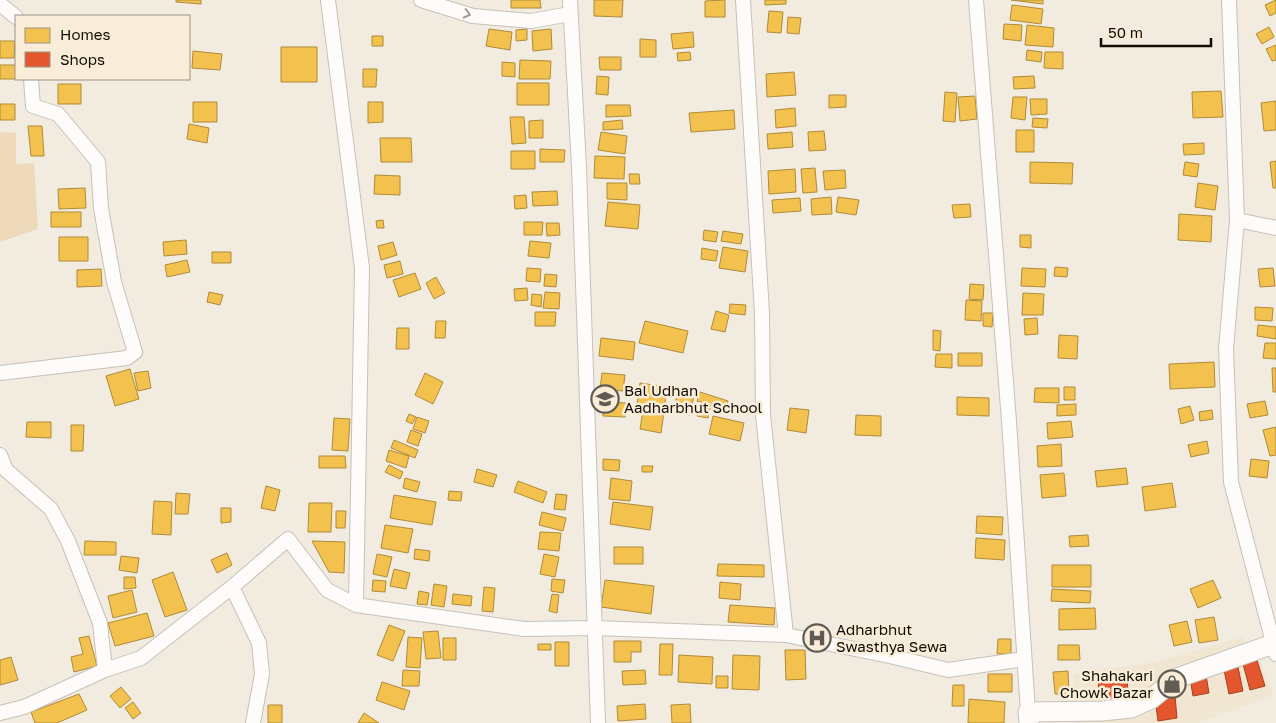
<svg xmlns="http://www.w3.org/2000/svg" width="1276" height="723" viewBox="0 0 1276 723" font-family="'Golos Text',sans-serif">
  <rect width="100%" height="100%" fill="#f2ebe0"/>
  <!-- built -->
  <path fill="#f1e6d2" d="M 1243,637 L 1257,654 L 1273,695 L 1198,723 L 1077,723 L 1073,674 L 1156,662 Z"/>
  <!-- green -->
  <path fill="#eedaba" d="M 0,132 L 16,133 L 16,164 L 34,163 L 38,229 L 0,242 Z"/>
  <!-- homes -->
  <path fill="#f2c14e" stroke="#af8b39" d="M 176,0 L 201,0 L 201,4 L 176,2 Z
    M 511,0 L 540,0 L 541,8 L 511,8 Z
    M 594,0 L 623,0 L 622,17 L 594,16 Z
    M 725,0 L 725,17 L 705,17 L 705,1 Z
    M 765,0 L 786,0 L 786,4 L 765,5 Z
    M 1011,0 L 1043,0 L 1043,4 Z
    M 1276,0 L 1276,13 L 1270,16 L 1265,5 Z
    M 1012,5 L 1043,9 L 1041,24 L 1010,20 Z
    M 769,11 L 783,12 L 781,33 L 767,32 Z
    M 788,17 L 801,18 L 799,34 L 787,33 Z
    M 1004,24 L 1022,25 L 1021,41 L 1003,39 Z
    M 1027,25 L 1054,28 L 1053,47 L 1025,45 Z
    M 1269,27 L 1274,37 L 1262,44 L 1256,34 Z
    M 489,29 L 512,32 L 510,50 L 486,46 Z
    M 527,29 L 527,40 L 516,41 L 516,30 Z
    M 551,29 L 552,49 L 533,51 L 532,31 Z
    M 693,32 L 694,47 L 673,49 L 671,34 Z
    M 372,36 L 383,36 L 383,46 L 372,46 Z
    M 640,39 L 656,40 L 656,57 L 640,57 Z
    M 0,41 L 15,41 L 14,58 L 0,58 Z
    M 1276,45 L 1276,60 L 1272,61 L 1266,49 Z
    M 281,47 L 317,47 L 317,82 L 281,82 Z
    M 1027,50 L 1042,52 L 1041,62 L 1026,60 Z
    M 193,51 L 222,54 L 220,70 L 192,68 Z
    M 690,52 L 691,60 L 678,61 L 677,53 Z
    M 1045,52 L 1063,52 L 1063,69 L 1044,68 Z
    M 599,57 L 621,57 L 621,70 L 600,70 Z
    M 520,60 L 551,61 L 550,79 L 519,79 Z
    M 502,62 L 515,63 L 515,77 L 502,76 Z
    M 0,65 L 16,65 L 16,79 L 0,79 Z
    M 363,69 L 377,69 L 376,87 L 363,87 Z
    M 794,72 L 796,95 L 767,97 L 766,74 Z
    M 597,76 L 609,77 L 608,95 L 596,94 Z
    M 1034,76 L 1035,88 L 1014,89 L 1013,77 Z
    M 517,83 L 549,83 L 549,105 L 517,105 Z
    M 58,84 L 81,84 L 81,104 L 58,104 Z
    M 1221,91 L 1223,117 L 1193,118 L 1192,92 Z
    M 945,92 L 957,93 L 955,122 L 943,121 Z
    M 829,95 L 846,95 L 846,107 L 829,108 Z
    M 975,96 L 977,119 L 960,121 L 958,97 Z
    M 1013,97 L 1027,97 L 1025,120 L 1011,118 Z
    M 1030,99 L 1047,99 L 1047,114 L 1031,115 Z
    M 1276,101 L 1276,130 L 1264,131 L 1261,103 Z
    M 193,102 L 217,102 L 217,122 L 193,122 Z
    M 368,102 L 383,102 L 383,122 L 368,123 Z
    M 0,104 L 15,104 L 15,120 L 0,120 Z
    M 606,105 L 630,105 L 631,116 L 606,117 Z
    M 795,108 L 796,126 L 776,128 L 775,110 Z
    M 734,110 L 735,129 L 691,132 L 689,113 Z
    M 510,117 L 524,117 L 526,143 L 512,144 Z
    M 1033,118 L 1048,119 L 1047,128 L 1032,127 Z
    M 543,120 L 543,138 L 529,138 L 529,121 Z
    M 622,120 L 623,129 L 603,130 L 603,122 Z
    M 189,124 L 209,128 L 207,143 L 187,139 Z
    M 28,126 L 42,126 L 44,156 L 31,156 Z
    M 1016,130 L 1034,130 L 1034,152 L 1016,152 Z
    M 824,131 L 826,150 L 809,151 L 808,132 Z
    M 601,132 L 627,136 L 625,154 L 598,150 Z
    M 792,132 L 793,147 L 768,149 L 767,134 Z
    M 380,138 L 411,138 L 412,162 L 381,162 Z
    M 1204,143 L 1204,154 L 1184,155 L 1183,144 Z
    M 540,149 L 565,150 L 564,162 L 540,162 Z
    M 511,151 L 535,151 L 535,169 L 511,169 Z
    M 595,156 L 625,157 L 624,179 L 594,178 Z
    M 1276,161 L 1276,188 L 1273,188 L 1270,162 Z
    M 1030,162 L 1073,163 L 1072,184 L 1030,183 Z
    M 1185,162 L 1199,164 L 1197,177 L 1183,175 Z
    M 815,168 L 817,192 L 803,193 L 801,169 Z
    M 795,169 L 796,192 L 769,194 L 768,171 Z
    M 845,170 L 846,188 L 825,190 L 823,171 Z
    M 629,174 L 639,174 L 640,184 L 630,184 Z
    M 375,175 L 400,176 L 400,195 L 374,194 Z
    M 607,183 L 627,183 L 627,200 L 607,199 Z
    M 1198,183 L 1218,186 L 1215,210 L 1195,207 Z
    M 85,188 L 86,208 L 59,209 L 58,189 Z
    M 557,191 L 558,205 L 533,206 L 532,192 Z
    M 526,195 L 527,208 L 515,209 L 514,196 Z
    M 831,197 L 832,214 L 812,215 L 811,199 Z
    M 838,197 L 859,200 L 856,215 L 836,212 Z
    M 800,198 L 801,211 L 773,213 L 772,200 Z
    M 608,202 L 640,205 L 638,229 L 605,226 Z
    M 970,204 L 971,217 L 954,218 L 952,205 Z
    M 51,212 L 81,212 L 81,227 L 51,227 Z
    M 1179,214 L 1212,216 L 1211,242 L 1178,240 Z
    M 383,220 L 384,228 L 377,228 L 376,221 Z
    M 524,222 L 543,222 L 542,235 L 524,235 Z
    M 546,223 L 559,223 L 560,235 L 547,236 Z
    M 704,230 L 718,232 L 716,242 L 703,240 Z
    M 723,231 L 743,234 L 741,244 L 721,241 Z
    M 1020,235 L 1031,235 L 1031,248 L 1020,247 Z
    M 59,237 L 88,237 L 88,261 L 59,261 Z
    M 186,240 L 187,254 L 164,256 L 163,242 Z
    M 530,241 L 551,243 L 549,258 L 528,256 Z
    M 393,242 L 397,255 L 381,260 L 378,246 Z
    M 723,247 L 748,251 L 745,272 L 719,268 Z
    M 702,248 L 718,251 L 716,261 L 701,259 Z
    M 212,252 L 231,252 L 231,263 L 212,263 Z
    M 187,260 L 190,272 L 167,277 L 165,265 Z
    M 400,261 L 403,274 L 387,278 L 384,265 Z
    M 1055,267 L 1068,268 L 1067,277 L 1054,276 Z
    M 527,268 L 541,269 L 540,282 L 526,281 Z
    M 1022,268 L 1046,269 L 1045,287 L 1021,286 Z
    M 1273,268 L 1275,286 L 1260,287 L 1258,269 Z
    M 101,269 L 102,286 L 77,287 L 77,270 Z
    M 415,273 L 421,289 L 399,297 L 393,280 Z
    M 545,274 L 557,275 L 556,287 L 544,286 Z
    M 436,277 L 445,293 L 434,299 L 426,283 Z
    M 970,284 L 984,285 L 983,300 L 969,299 Z
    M 527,288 L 528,300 L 515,301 L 514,289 Z
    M 209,292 L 223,295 L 220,305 L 207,302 Z
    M 545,292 L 560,293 L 559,309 L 543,308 Z
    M 1023,293 L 1044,294 L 1043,315 L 1022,315 Z
    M 532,294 L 542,295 L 541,307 L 531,305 Z
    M 966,300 L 982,301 L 981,321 L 965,320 Z
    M 730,304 L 746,305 L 745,315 L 729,313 Z
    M 1255,307 L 1273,308 L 1272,321 L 1255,320 Z
    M 716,311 L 729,315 L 725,332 L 711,329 Z
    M 535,312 L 556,312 L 555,326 L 535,326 Z
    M 983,313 L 993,313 L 992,327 L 983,326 Z
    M 1037,318 L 1038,334 L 1025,335 L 1024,319 Z
    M 436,321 L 446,321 L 445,338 L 435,338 Z
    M 645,321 L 688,331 L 683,353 L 639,343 Z
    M 1258,325 L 1276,327 L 1276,339 L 1257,336 Z
    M 397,328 L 409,328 L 409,349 L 396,349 Z
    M 933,330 L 941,331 L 940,351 L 933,350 Z
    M 1059,335 L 1078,336 L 1077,359 L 1058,358 Z
    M 601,338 L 635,342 L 633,360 L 599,356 Z
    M 1265,343 L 1276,343 L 1276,359 L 1263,358 Z
    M 958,353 L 982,353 L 982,366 L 958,366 Z
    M 936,354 L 952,354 L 952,368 L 935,367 Z
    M 1214,362 L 1215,387 L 1170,389 L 1169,364 Z
    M 1272,368 L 1276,368 L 1276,392 L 1273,392 Z
    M 130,369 L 139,399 L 115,406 L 106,376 Z
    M 148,371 L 151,388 L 138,391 L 134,373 Z
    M 425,373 L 443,382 L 433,404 L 415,395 Z
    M 602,373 L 625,375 L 623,391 L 600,389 Z
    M 640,383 L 667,387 L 664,410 L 637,405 Z
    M 1064,387 L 1075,387 L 1075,400 L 1064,400 Z
    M 679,388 L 695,391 L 690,415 L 673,411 Z
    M 1035,388 L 1059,388 L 1059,403 L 1034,402 Z
    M 700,392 L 728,401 L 725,410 L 697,401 Z
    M 957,397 L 989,398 L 989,416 L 957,415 Z
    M 1265,401 L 1268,415 L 1250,418 L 1247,404 Z
    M 604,402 L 626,403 L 625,417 L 603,416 Z
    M 1076,404 L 1076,415 L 1057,416 L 1057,405 Z
    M 700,406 L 710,408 L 708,418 L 697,416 Z
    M 1190,406 L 1194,420 L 1181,424 L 1178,409 Z
    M 790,408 L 809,410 L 806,433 L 787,430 Z
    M 643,410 L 664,412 L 661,433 L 640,429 Z
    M 1212,410 L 1213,419 L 1200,421 L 1199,412 Z
    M 409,414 L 416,417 L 412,424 L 406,421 Z
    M 856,415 L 881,416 L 881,436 L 855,435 Z
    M 713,416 L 744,423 L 740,441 L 709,434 Z
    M 417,417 L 429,421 L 425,433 L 413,429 Z
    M 334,418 L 350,419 L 348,451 L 332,450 Z
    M 1071,421 L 1073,437 L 1048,439 L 1047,423 Z
    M 27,422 L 51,422 L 51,438 L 26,437 Z
    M 71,425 L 84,425 L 83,451 L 71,451 Z
    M 1276,427 L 1276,455 L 1270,456 L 1263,430 Z
    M 411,430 L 422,434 L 418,446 L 407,442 Z
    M 394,440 L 418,450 L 415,458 L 391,448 Z
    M 1207,441 L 1209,453 L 1191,457 L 1188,445 Z
    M 1061,444 L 1062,466 L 1038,467 L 1037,446 Z
    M 389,450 L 409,456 L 406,468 L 386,461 Z
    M 319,456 L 345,456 L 346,468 L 319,468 Z
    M 603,459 L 620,460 L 619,471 L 603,470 Z
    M 1251,459 L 1269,461 L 1267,478 L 1249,476 Z
    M 389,465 L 403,472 L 400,479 L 385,472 Z
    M 642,466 L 653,466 L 652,472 L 642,472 Z
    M 1126,468 L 1128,484 L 1097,487 L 1095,471 Z
    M 477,469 L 497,475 L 493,487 L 474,482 Z
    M 1064,473 L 1066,496 L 1042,498 L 1040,475 Z
    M 405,478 L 420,482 L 417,492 L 403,488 Z
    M 611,478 L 632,481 L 630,501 L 609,499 Z
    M 518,481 L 547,492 L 543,503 L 514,492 Z
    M 1172,483 L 1176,507 L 1145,511 L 1142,487 Z
    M 266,486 L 280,490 L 275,511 L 261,508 Z
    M 449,491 L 462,492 L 461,501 L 448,500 Z
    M 176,493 L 190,494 L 188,514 L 175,514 Z
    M 556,494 L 567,495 L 565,510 L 554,509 Z
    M 394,495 L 436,502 L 432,525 L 390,518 Z
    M 154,501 L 172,502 L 171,535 L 152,534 Z
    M 613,502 L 653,507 L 650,530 L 610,524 Z
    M 309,503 L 332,503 L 331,532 L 308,532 Z
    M 221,508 L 231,508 L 231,522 L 221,523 Z
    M 336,511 L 346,511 L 345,528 L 336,528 Z
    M 542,512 L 566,518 L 563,531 L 539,525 Z
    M 977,516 L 1003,517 L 1002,535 L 976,533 Z
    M 385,525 L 413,529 L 408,553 L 381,548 Z
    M 540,532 L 561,533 L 559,551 L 538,549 Z
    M 1088,535 L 1089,546 L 1070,547 L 1069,536 Z
    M 976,538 L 1005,540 L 1004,560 L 975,558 Z
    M 85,541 L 116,542 L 116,555 L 84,555 Z
    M 312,541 L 345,542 L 344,573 L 329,572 Z
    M 614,547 L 643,547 L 643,564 L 614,564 Z
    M 415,549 L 430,551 L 429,561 L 414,559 Z
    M 227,553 L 232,565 L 217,573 L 211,560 Z
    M 377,554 L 392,557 L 387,577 L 373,574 Z
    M 544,554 L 559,557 L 555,577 L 540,574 Z
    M 121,556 L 139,558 L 137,573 L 119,570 Z
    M 718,564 L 764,565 L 764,577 L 717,576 Z
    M 1052,565 L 1091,565 L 1091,587 L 1052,587 Z
    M 394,569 L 410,573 L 406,589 L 390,586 Z
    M 173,572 L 187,610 L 165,617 L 152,580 Z
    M 124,577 L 135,577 L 136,588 L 124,589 Z
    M 552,579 L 565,580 L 563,593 L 551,591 Z
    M 373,580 L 386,581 L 385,592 L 372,591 Z
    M 605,580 L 654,586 L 651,614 L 601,607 Z
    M 1213,580 L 1221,598 L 1198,608 L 1190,589 Z
    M 720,582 L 741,584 L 740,600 L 719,598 Z
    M 434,584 L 447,586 L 444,607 L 431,605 Z
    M 484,587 L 495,588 L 493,612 L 482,611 Z
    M 1052,589 L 1091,591 L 1090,603 L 1051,601 Z
    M 132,590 L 137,612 L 113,618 L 108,596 Z
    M 419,591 L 429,593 L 427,605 L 417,604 Z
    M 453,594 L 472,596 L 471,606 L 452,604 Z
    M 552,594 L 559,595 L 557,613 L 549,611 Z
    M 730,605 L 775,608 L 774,625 L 728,622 Z
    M 1095,608 L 1096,629 L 1059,630 L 1059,609 Z
    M 147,613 L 154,636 L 115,646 L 108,623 Z
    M 1214,617 L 1218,640 L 1199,643 L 1195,620 Z
    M 1187,621 L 1192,642 L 1174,646 L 1169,625 Z
    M 389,625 L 405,631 L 393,661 L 377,655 Z
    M 438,631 L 441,658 L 426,659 L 423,632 Z
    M 89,636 L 97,666 L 74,672 L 71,657 L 83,654 L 79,638 Z
    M 408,637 L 422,638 L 420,668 L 406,667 Z
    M 443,638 L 456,638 L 456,660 L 443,660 Z
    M 998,639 L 1011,639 L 1011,654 L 997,654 Z
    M 614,641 L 641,641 L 641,652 L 631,652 L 631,662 L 614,662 Z
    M 555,642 L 569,642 L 569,666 L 555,666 Z
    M 538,644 L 551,644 L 551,650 L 538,650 Z
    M 660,644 L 673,644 L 672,675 L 659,675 Z
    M 1058,645 L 1079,645 L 1080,660 L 1058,660 Z
    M 785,650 L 805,650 L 806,679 L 786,680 Z
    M 679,655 L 713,657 L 712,684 L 678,682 Z
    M 733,655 L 760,656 L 759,690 L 732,689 Z
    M 11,657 L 18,680 L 0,685 L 0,660 Z
    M 403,670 L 420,671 L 419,686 L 402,686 Z
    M 645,670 L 646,684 L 623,685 L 622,671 Z
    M 1068,671 L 1069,694 L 1055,694 L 1053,672 Z
    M 988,674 L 1012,674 L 1012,692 L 988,692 Z
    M 716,676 L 728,676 L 728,688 L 716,688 Z
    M 382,682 L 410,691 L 404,710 L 376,700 Z
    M 953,685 L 964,685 L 964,706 L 952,706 Z
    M 121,687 L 131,699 L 120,708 L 110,696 Z
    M 79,694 L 87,710 L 57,723 L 35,723 L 31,712 Z
    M 969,699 L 1005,702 L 1004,723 L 968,723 Z
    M 133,702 L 141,713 L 133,719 L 125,708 Z
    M 645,704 L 646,719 L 618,721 L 617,706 Z
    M 690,704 L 691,723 L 672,723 L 671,705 Z
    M 268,705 L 282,705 L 282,723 L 268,723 Z
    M 364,713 L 379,723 L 358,723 Z"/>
  <!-- shops -->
  <path fill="#e4572e" stroke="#a54122" d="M 1257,660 L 1265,686 L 1250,690 L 1243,664 Z
    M 1238,667 L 1243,691 L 1229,694 L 1224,670 Z
    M 1127,672 L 1128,697 L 1099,699 L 1098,674 Z
    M 1206,675 L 1209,693 L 1193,696 L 1190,678 Z
    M 1175,696 L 1177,718 L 1158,721 L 1155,698 Z"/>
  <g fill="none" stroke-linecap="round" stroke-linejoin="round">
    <!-- street casing -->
    <g stroke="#c6c1b8" stroke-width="16">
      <path id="street" d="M 328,0 L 362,268 L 356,605
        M 421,0 L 473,16 L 531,21 L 570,14
        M 570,0 L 579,167 L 598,723
        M 743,0 L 762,313 L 763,415 L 786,635
        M 976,0 L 1009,421 L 1028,712
        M 1229,0 L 1237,220 L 1226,349 L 1231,482 L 1276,654
        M 0,4 L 16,17
        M 1237,220 L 1276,228
        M 0,373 L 127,358 L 135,352 L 114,282 L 101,208 L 98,162 L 58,114 L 33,106 L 31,79
        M 0,455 L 6,470 L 51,509 L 68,541 L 100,623 L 105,670
        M 232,587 L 259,643 L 262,674 L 253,723
        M 0,713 L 24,707 L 105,670 L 141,658 L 232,587 L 288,539 L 327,590 L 356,605 L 524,629 L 595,628 L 786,635 L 894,657 L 948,670 L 1024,659"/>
    </g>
    <!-- secondary casing -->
    <g stroke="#c6c1b8" stroke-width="21">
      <path id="secondary" d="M 1029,723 L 1028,712 L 1102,711 L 1131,708 L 1151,699 L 1177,678 L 1276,643"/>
    </g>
    <!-- street -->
    <use href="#street" stroke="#fdfcfa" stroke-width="14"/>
    <!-- secondary -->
    <use href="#secondary" stroke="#fdfcfa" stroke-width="19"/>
  </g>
  <!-- one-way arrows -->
  <defs><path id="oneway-chevron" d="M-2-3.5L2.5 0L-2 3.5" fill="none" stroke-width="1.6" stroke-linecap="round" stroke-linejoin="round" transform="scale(1.25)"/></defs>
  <use stroke="#9f9d99" href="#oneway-chevron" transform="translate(467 14) rotate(14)"/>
  <!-- icons -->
  <defs>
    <g id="school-ring" transform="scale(1.4375)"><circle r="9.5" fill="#f9edd9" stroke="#605b53" stroke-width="1.5"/><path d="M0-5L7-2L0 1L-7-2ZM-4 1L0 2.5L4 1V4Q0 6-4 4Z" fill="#605b53"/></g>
    <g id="hospital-ring" transform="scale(1.4375)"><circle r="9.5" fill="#f9edd9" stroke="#605b53" stroke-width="1.5"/><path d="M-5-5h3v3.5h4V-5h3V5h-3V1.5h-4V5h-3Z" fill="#605b53"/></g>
    <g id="shop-ring" transform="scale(1.4375)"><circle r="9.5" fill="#f9edd9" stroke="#605b53" stroke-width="1.5"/><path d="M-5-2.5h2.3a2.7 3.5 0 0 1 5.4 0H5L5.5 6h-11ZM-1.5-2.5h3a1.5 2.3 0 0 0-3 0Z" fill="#605b53"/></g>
  </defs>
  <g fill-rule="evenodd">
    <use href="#school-ring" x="605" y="399"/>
    <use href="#hospital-ring" x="817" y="638"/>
    <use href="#shop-ring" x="1172" y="684"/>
  </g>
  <g text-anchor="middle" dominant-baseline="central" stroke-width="5" stroke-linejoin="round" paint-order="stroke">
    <!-- poi labels -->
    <g font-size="15" fill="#120e07" stroke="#f9edd9" text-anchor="start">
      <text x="624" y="390">Bal Udhan<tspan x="624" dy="17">Aadharbhut School</tspan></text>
      <text x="836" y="629">Adharbhut<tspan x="836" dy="17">Swasthya Sewa</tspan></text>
      <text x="1153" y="675" text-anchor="end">Shahakari<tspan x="1153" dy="17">Chowk Bazar</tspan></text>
    </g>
  </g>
  <!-- legend -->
  <rect x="15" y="15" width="175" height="65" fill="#f9edd9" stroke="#9d9485"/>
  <rect x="25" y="28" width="25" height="15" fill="#f2c14e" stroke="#9d9485"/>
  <text x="60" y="40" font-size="15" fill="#120e07">Homes</text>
  <rect x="25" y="52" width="25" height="15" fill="#e4572e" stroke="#9d9485"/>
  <text x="60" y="65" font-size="15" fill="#120e07">Shops</text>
  <!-- scale -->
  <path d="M1101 38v8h110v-8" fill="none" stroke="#120e07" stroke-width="2.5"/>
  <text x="1108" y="38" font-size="15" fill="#120e07" stroke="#f9edd9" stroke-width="4" paint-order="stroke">50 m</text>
</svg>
